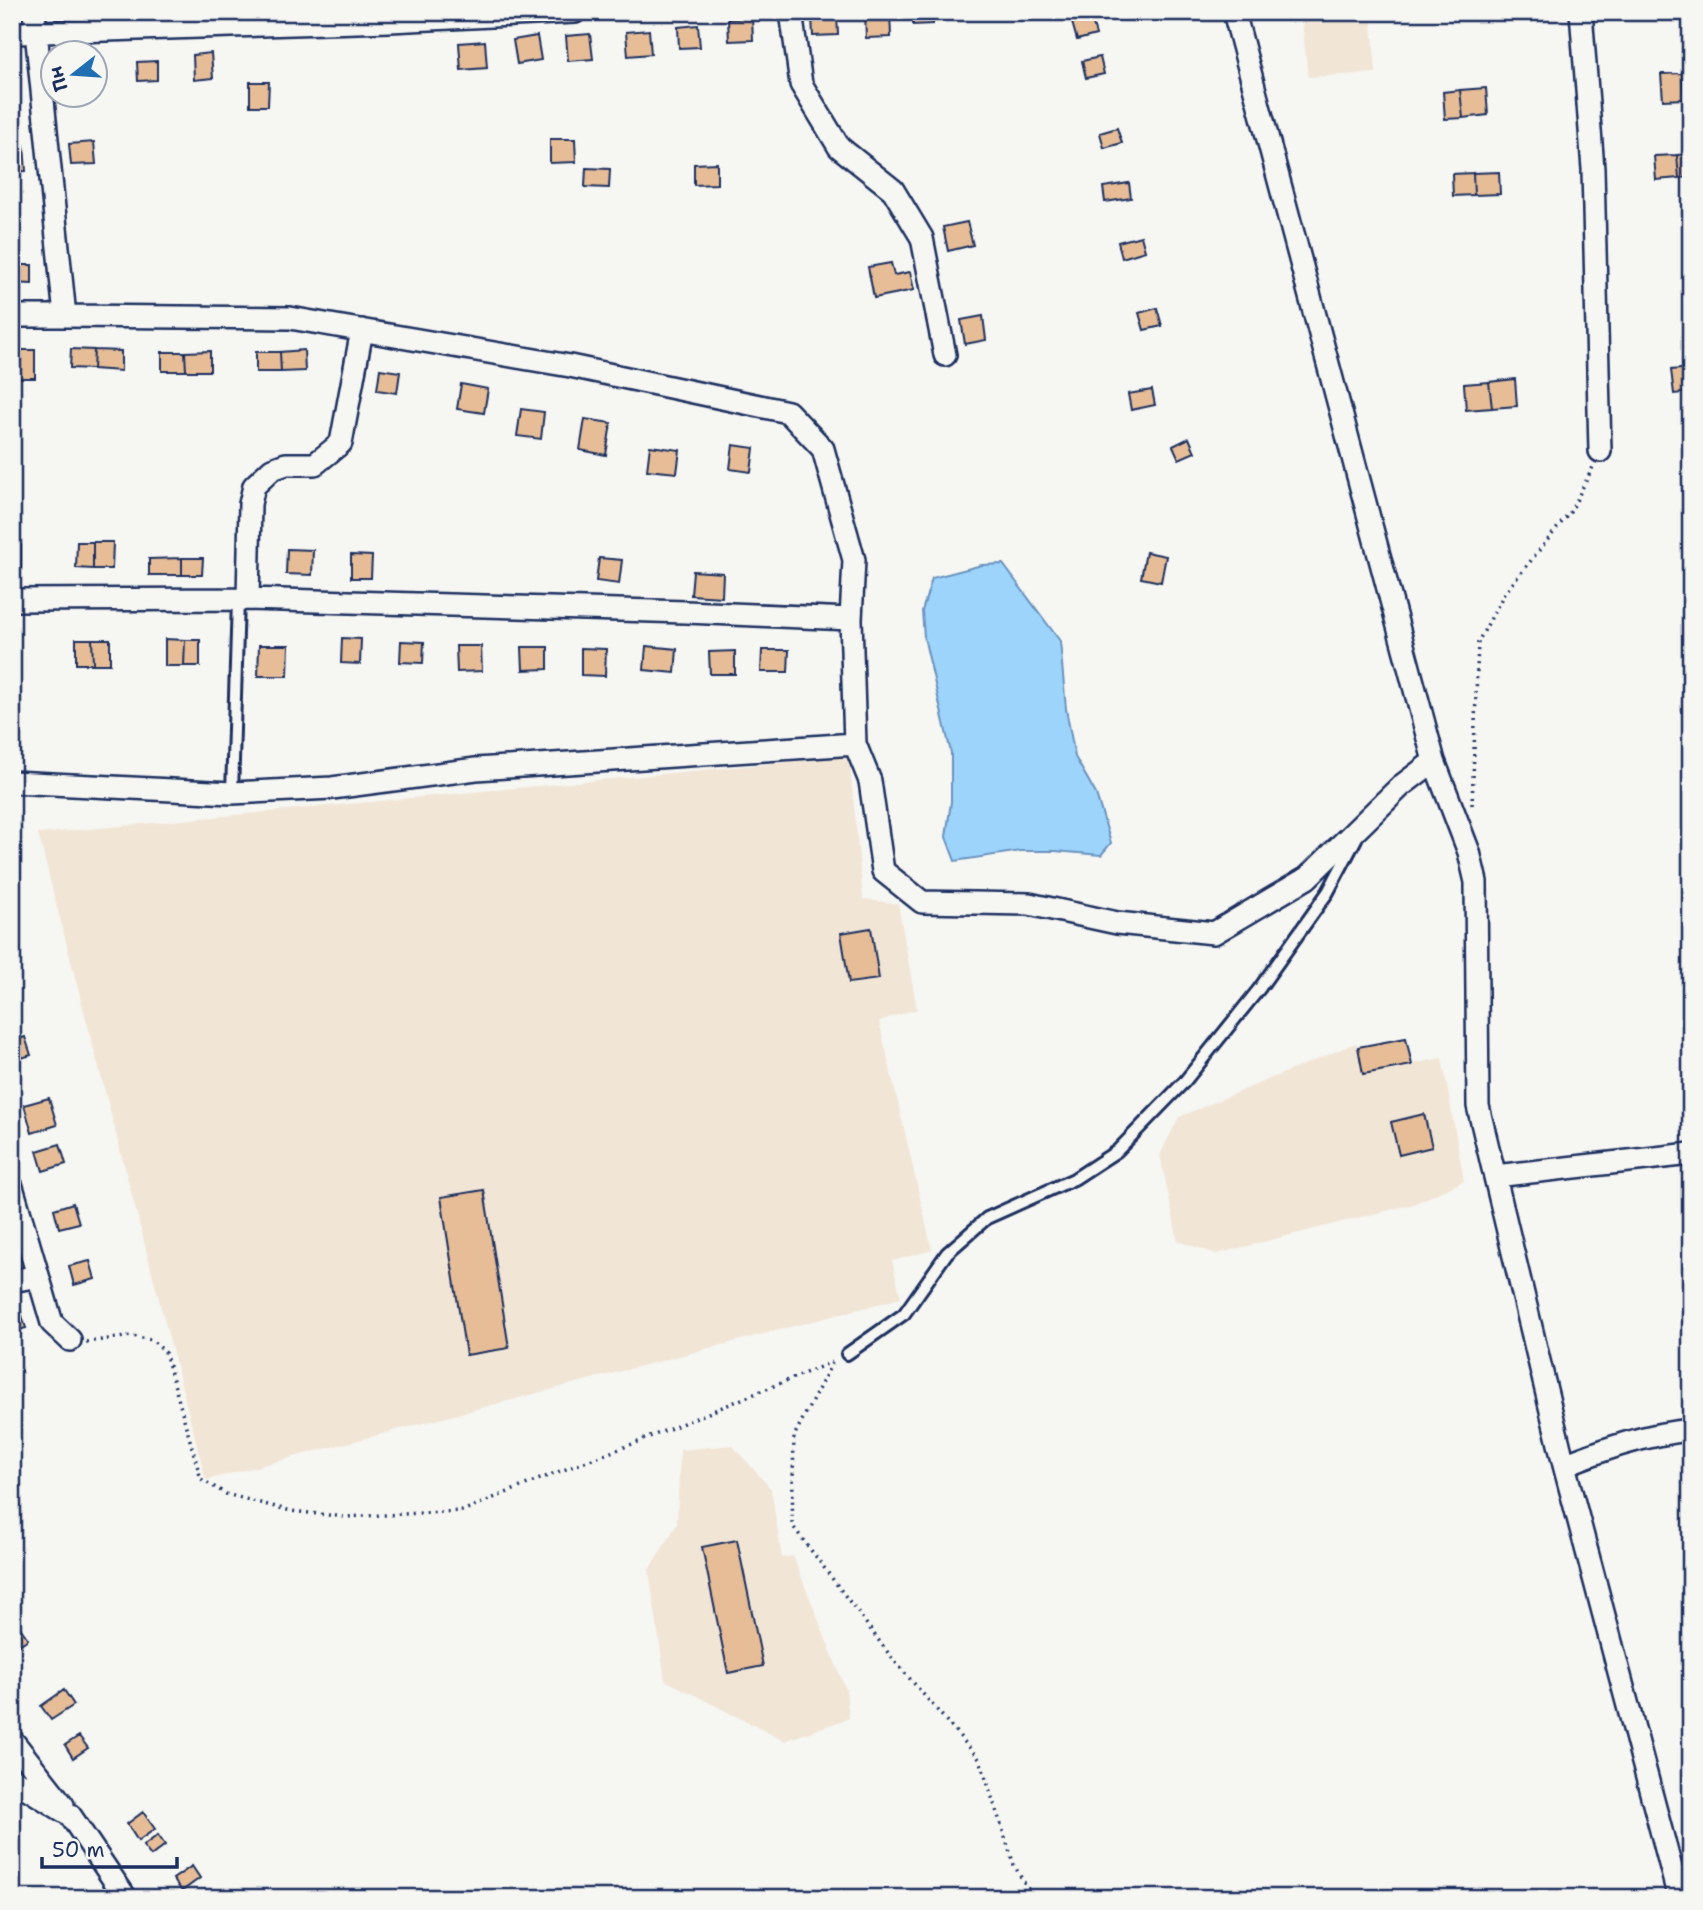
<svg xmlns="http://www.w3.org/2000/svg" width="1703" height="1910" viewBox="0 0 1703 1910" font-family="'Shantell Sans',sans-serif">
  <rect width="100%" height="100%" fill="#f6f6f2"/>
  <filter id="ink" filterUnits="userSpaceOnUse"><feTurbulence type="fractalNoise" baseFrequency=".0143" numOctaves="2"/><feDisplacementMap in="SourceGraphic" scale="14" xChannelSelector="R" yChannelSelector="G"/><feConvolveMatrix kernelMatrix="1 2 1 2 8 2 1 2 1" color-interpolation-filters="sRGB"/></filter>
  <g filter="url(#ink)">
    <!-- built -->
    <path fill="#f1e5d6" d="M 1301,12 L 1371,12 L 1376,73 L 1308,77 Z
      M 849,756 L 863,899 L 898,904 L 917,1009 L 879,1021 L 932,1250 L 892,1261 L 901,1298 L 206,1480 L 38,834 Z
      M 1356,1043 L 1363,1074 L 1442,1058 L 1464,1181 L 1413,1204 L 1216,1254 L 1178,1241 L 1160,1155 L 1179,1117 Z
      M 732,1445 L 771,1489 L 782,1558 L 793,1556 L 846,1690 L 849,1718 L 784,1741 L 665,1680 L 649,1570 L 677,1524 L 680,1450 Z"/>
    <!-- water -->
    <path fill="#9dd4fc" stroke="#6992bd" stroke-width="2" d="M 1003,564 L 1060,641 L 1066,709 L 1075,757 L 1096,794 L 1111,843 L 1101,855 L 1055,851 L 1021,851 L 955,861 L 946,837 L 951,802 L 951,753 L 924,637 L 922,611 L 932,578 L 982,565 Z"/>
    <!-- building -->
    <path fill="#e6bd96" stroke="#1b2f5e" stroke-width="2" d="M 865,12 L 890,12 L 891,37 L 866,38 Z
      M 913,12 L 933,12 L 933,24 L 913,25 Z
      M 1183,12 L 1208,12 L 1208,15 L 1184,18 Z
      M 837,14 L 838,35 L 813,36 L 812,16 Z
      M 1090,14 L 1096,35 L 1077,40 L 1071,19 Z
      M 752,18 L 753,40 L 729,41 L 728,19 Z
      M 698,25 L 700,47 L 679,48 L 678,27 Z
      M 649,30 L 651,54 L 628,56 L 626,32 Z
      M 590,34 L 593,59 L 568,61 L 566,36 Z
      M 537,36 L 541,60 L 517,64 L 513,40 Z
      M 485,41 L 487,68 L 461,70 L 459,43 Z
      M 211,53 L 213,78 L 194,80 L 193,55 Z
      M 1100,57 L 1104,74 L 1086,78 L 1082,61 Z
      M 157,61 L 157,80 L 138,81 L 137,62 Z
      M 1682,73 L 1684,99 L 1663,100 L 1661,74 Z
      M 1682,73 L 1691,73 L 1691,98 L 1684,99 Z
      M 250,82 L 269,82 L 268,106 L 250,106 Z
      M 1486,88 L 1488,115 L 1463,118 L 1460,90 Z
      M 1460,90 L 1463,118 L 1445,119 L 1443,92 Z
      M 1117,128 L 1122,143 L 1104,148 L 1100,133 Z
      M 550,139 L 575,139 L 576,162 L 550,163 Z
      M 94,142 L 96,164 L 71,165 L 69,144 Z
      M 24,145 L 26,171 L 12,172 L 12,146 Z
      M 1691,154 L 1691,177 L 1679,178 L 1677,155 Z
      M 1677,155 L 1679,178 L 1656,180 L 1654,156 Z
      M 717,163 L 717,184 L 694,185 L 694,164 Z
      M 586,168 L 610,169 L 609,188 L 585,187 Z
      M 1499,172 L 1500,194 L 1474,195 L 1473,173 Z
      M 1473,173 L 1474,195 L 1453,196 L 1452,174 Z
      M 1129,183 L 1131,198 L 1105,202 L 1103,187 Z
      M 967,222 L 973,245 L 948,251 L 943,227 Z
      M 1141,236 L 1145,251 L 1122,258 L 1118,242 Z
      M 891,263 L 894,275 L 910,272 L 914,290 L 874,298 L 868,267 Z
      M 12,265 L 32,265 L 32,284 L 12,283 Z
      M 1157,308 L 1162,326 L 1144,330 L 1139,313 Z
      M 983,316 L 986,340 L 965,344 L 961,320 Z
      M 71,349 L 94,350 L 93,369 L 70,368 Z
      M 12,350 L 35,350 L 35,378 L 12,378 Z
      M 94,350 L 121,351 L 121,371 L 93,369 Z
      M 304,350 L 305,371 L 281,372 L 280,352 Z
      M 210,351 L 210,371 L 186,371 L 185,352 Z
      M 162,352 L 185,352 L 186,371 L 162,371 Z
      M 256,352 L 280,352 L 281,372 L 256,372 Z
      M 1691,368 L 1691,392 L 1674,394 L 1671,370 Z
      M 380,369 L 400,372 L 397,393 L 377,390 Z
      M 1515,379 L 1517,406 L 1492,408 L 1489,382 Z
      M 1489,382 L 1492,408 L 1466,410 L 1464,384 Z
      M 461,384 L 488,389 L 484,413 L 457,409 Z
      M 1152,390 L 1155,405 L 1131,410 L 1128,394 Z
      M 521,409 L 544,412 L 541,439 L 517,436 Z
      M 585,419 L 611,423 L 606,455 L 580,450 Z
      M 1189,438 L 1195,452 L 1179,459 L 1173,446 Z
      M 733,445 L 754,448 L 751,472 L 730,469 Z
      M 650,446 L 680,450 L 677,473 L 647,470 Z
      M 77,542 L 93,542 L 93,569 L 76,568 Z
      M 93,542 L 113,542 L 112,569 L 93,569 Z
      M 12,545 L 21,545 L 21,569 L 12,569 Z
      M 287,549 L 313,550 L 312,575 L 286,574 Z
      M 1146,552 L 1166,556 L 1161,582 L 1141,578 Z
      M 351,555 L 372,556 L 371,578 L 351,578 Z
      M 182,558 L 203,558 L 202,575 L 182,575 Z
      M 182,558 L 182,575 L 149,575 L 149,559 Z
      M 599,558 L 622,560 L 619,584 L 596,581 Z
      M 693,571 L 723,573 L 722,597 L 691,595 Z
      M 12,636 L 17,636 L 17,664 L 12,664 Z
      M 342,638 L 361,639 L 360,664 L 341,663 Z
      M 76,639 L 92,639 L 93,664 L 76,664 Z
      M 92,639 L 110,639 L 110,664 L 93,664 Z
      M 165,639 L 185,640 L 184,666 L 165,666 Z
      M 185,640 L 200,640 L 200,666 L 184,666 Z
      M 401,641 L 424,642 L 423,663 L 400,662 Z
      M 259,645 L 289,645 L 288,676 L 258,676 Z
      M 456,646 L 481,646 L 482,671 L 457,672 Z
      M 646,646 L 677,649 L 675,673 L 644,670 Z
      M 522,647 L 548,647 L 548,669 L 523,670 Z
      M 581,648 L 606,649 L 605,676 L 581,675 Z
      M 762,650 L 789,650 L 788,672 L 761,672 Z
      M 735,651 L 735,674 L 710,674 L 709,652 Z
      M 871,928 L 879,979 L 849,983 L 841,933 Z
      M 25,1037 L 31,1055 L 12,1061 L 12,1041 Z
      M 1406,1038 L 1412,1065 L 1363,1074 L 1358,1047 Z
      M 49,1098 L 57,1125 L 32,1133 L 24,1105 Z
      M 1424,1114 L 1432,1147 L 1399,1155 L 1391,1122 Z
      M 60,1144 L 66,1164 L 43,1171 L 37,1151 Z
      M 484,1190 L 509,1348 L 466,1355 L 441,1197 Z
      M 73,1203 L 79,1223 L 59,1228 L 54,1209 Z
      M 90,1261 L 95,1279 L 74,1285 L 69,1266 Z
      M 17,1300 L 26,1328 L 12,1332 L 12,1302 Z
      M 737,1540 L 763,1666 L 728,1673 L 702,1547 Z
      M 17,1623 L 28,1639 L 12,1650 L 12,1626 Z
      M 64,1690 L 74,1705 L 51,1720 L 41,1706 Z
      M 79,1736 L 88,1748 L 73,1758 L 65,1745 Z
      M 143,1812 L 155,1829 L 138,1841 L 127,1824 Z
      M 158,1835 L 165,1845 L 151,1856 L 143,1846 Z
      M 192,1866 L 200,1878 L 182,1891 L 173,1879 Z"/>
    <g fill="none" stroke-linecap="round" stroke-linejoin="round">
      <!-- service casing -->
      <g stroke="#1b2f5e" stroke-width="16">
        <path id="service" d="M 232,793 L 238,600
          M 847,1354 L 904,1314 L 947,1253 L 987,1218 L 1074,1179 L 1117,1151 L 1185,1081 L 1259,989 L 1328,892 L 1356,839"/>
      </g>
      <!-- minor casing -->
      <g stroke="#1b2f5e" stroke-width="26">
        <path id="minor" d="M 791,12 L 801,84 L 839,147 L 893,190 L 922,238 L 945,355
          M 1581,12 L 1593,169 L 1600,451
          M 12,33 L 390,21 L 575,12
          M 12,316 L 65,316 L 34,12
          M 248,599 L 250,504 L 254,486 L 272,469 L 286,464 L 315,464 L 341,443 L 362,330
          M 12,600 L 248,599 L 686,612 L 851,619 L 854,560 L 823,449 L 788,412 L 570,366 L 290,318 L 65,316
          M 851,619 L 855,744
          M 1434,761 L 1469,852 L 1476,882 L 1478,1106 L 1564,1465 L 1679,1898
          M 12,782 L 232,793 L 332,788 L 476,769 L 855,744 L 870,781 L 883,871 L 922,902 L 1029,904 L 1117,923 L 1214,933 L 1307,878 L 1401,786 L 1434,761 L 1234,12
          M 1495,1176 L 1691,1154
          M 12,1187 L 52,1323 L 70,1340
          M 12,1281 L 38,1276
          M 1564,1465 C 1605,1449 1646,1434 1691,1430
          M 12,1740 L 63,1805
          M 12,1779 L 70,1815 L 126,1898"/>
      </g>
      <!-- path -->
      <path stroke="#1b2f5e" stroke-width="3.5" stroke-dasharray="2 5" stroke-linecap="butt" d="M 1472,805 L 1478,642 L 1504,594 L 1571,511 L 1593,467
        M 86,1342 L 132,1336 L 152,1340 L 165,1352 L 201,1479 L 226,1494 L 291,1511 L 345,1517 L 462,1511 L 550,1475 L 635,1443 L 832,1362
        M 832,1363 L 794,1436 L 792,1525 L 892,1658 L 980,1760 L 1014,1865 L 1033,1898"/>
      <!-- service -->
      <use href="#service" stroke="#f6f6f2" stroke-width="10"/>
      <!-- minor -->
      <use href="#minor" stroke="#f6f6f2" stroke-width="21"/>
    </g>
  </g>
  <!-- margin -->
  <rect width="1703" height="1910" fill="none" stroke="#f6f6f2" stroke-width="42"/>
  <rect x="21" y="21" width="1661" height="1868" fill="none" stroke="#1b2f5e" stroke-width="2.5" filter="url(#ink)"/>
  <!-- north arrow -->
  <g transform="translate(74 74) rotate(253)"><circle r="33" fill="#f6f6f2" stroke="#9ea6b7" stroke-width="2"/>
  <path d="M0-5L12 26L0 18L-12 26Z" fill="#1f6fb2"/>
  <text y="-10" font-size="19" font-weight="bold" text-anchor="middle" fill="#1b2f5e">Пн</text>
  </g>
  <!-- scale -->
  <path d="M42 1857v10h135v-10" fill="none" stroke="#1b2f5e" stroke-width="3.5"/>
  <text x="52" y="1857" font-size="21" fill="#1b2f5e" stroke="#f6f6f2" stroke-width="5" paint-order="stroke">50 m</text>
</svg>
